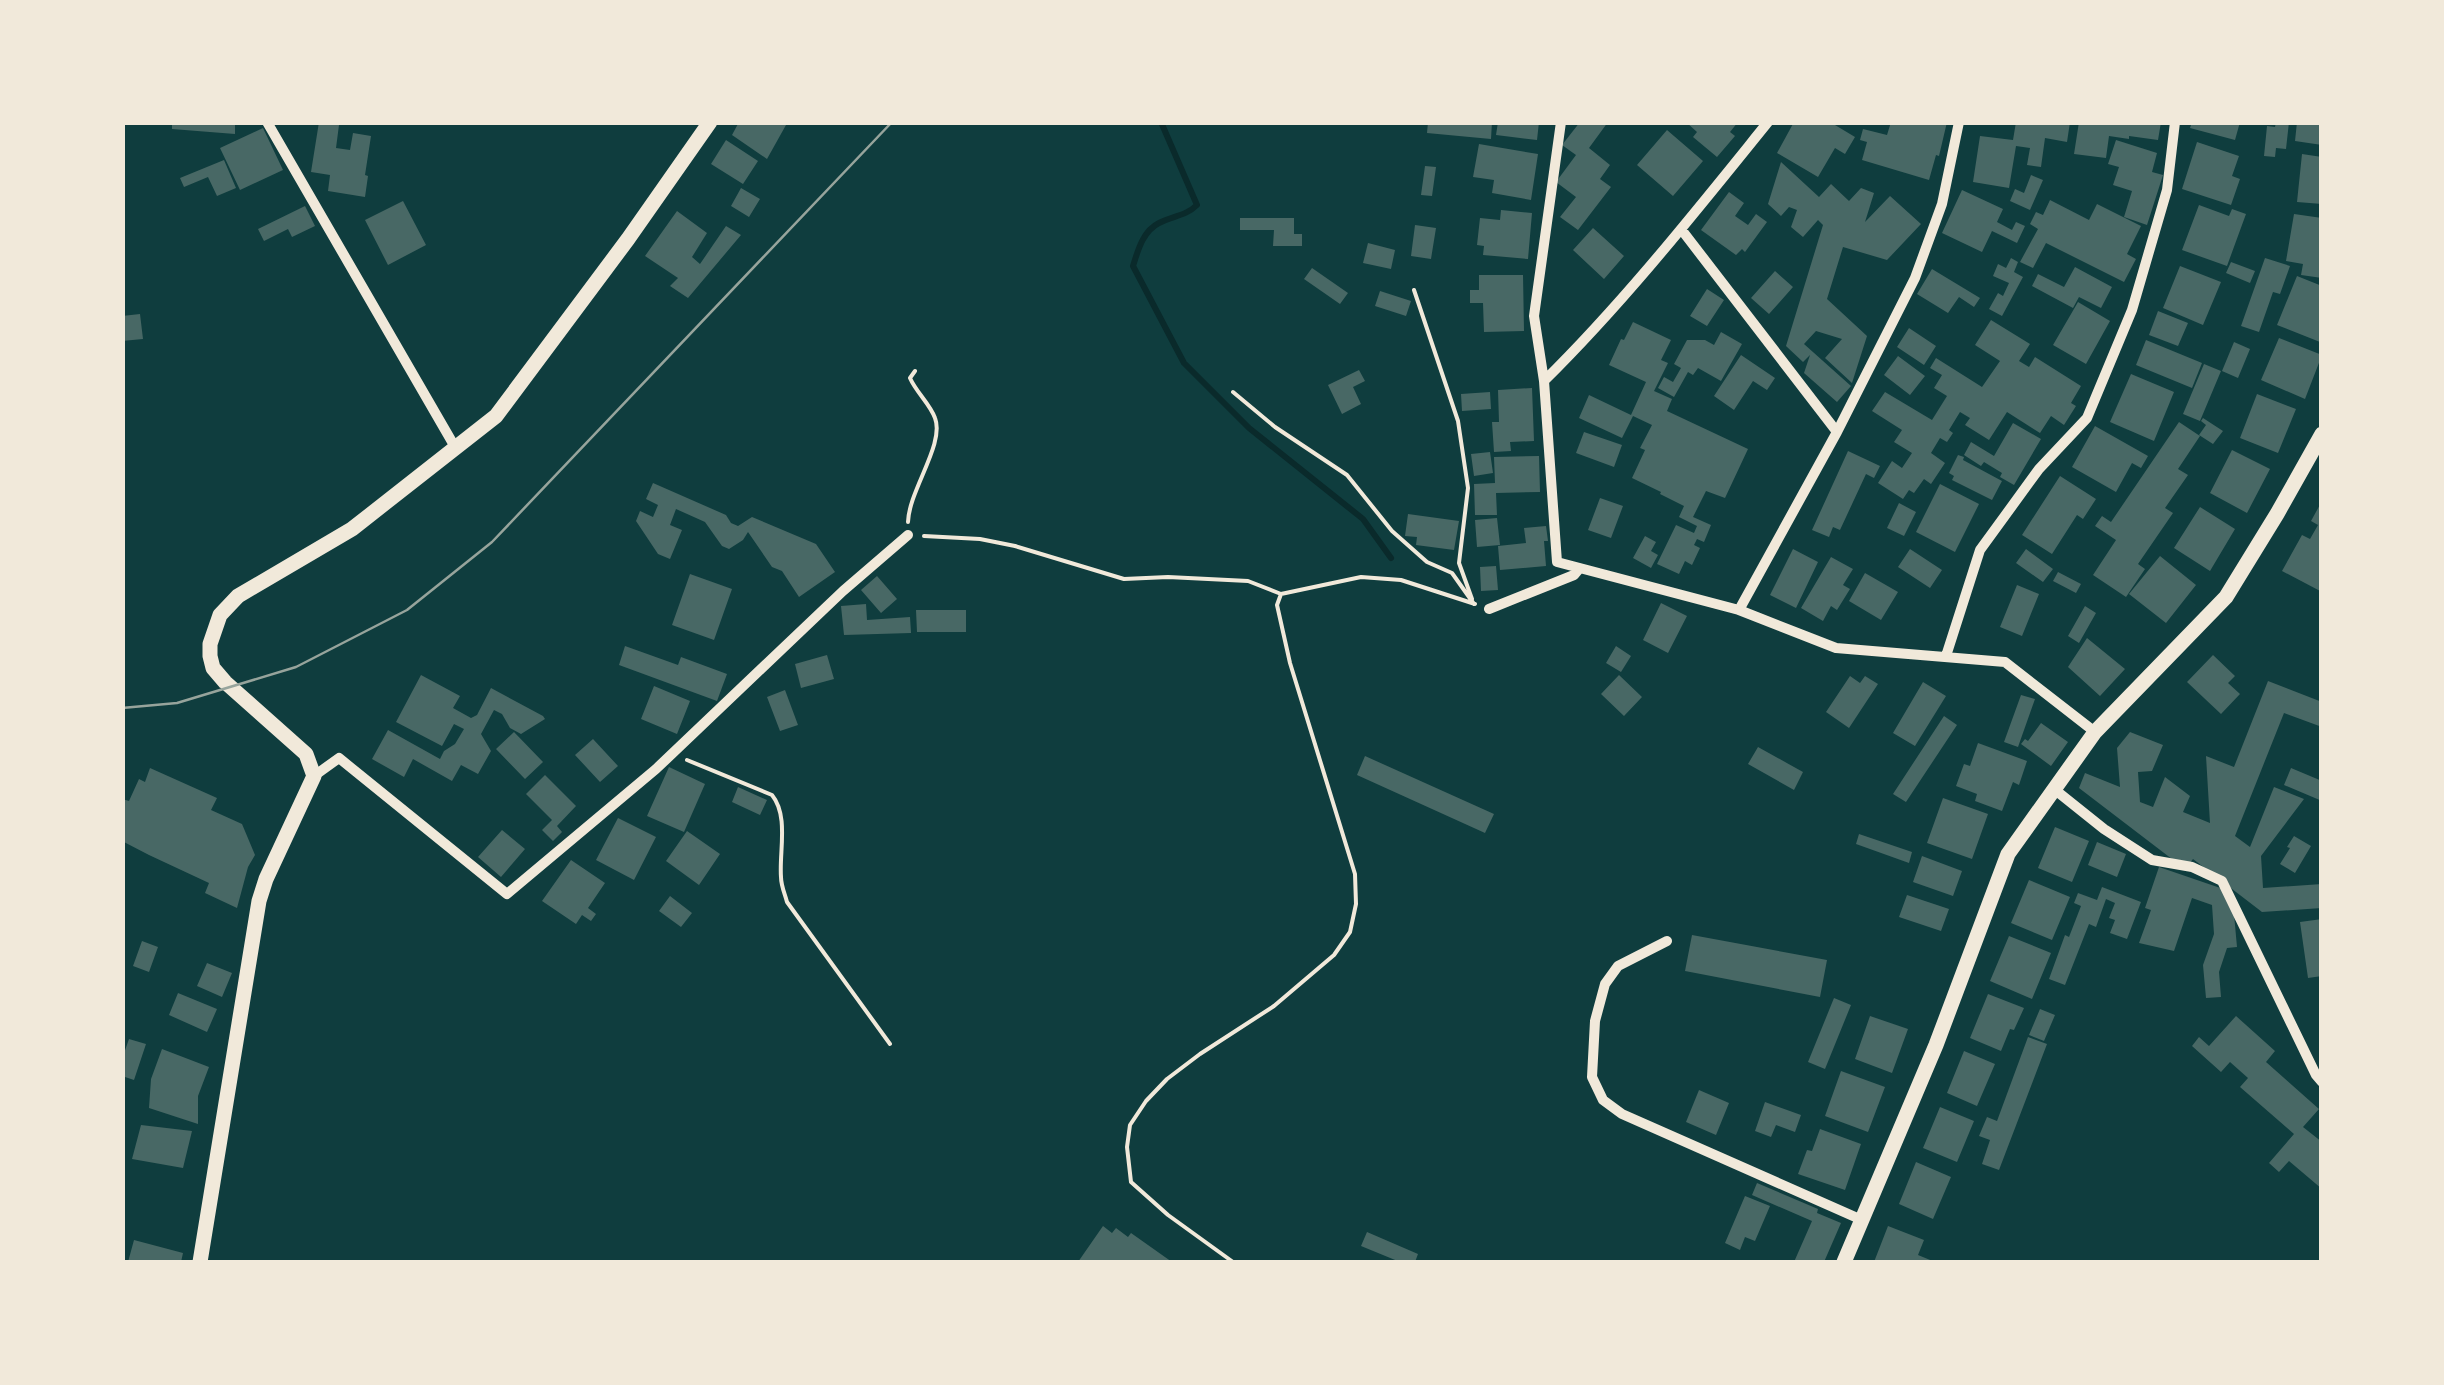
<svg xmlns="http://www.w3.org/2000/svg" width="2444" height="1385" viewBox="0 0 2444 1385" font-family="Jost,sans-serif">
  <rect width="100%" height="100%" fill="#0f3d3e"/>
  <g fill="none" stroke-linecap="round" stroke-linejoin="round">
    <!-- stream -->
    <path stroke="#0a2a2b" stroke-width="6" d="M 1161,122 L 1197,205 C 1186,216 1172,216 1159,223 C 1143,231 1138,250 1133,266 L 1184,363 L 1249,428 L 1363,519 L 1391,558"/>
  </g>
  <!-- building -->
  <path fill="#486865" d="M 172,122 L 235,122 L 235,134 L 172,129 Z
    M 319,122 L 339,125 L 336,148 L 350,150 L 353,133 L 371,136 L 365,175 L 368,176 L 365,197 L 328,191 L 330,175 L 311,172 Z
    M 739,122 L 782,122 L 786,125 L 767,159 L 732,135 Z
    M 1428,122 L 1492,122 L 1491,139 L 1427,133 Z
    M 1498,122 L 1539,122 L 1537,140 L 1496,135 Z
    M 1580,122 L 1608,122 L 1589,148 L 1610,165 L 1600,179 L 1611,187 L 1578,230 L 1560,217 L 1576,197 L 1556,182 L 1576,155 L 1562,145 Z
    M 1686,122 L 1738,122 L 1730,132 L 1735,136 L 1717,157 L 1693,137 L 1697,132 Z
    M 1794,122 L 1830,122 L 1855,137 L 1845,154 L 1835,148 L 1818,177 L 1777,153 Z
    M 1891,122 L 1947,122 L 1939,156 L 1936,155 L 1929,180 L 1862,160 L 1867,142 L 1860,140 L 1863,129 L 1887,135 Z
    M 2016,122 L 2070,122 L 2067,142 L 2045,138 L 2041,167 L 2027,165 L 2030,148 L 2016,146 L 2009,188 L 1973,182 L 1980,136 L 2013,140 Z
    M 2079,122 L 2161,122 L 2158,140 L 2129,136 L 2129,139 L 2109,136 L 2106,158 L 2074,154 Z
    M 2192,122 L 2240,122 L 2235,140 L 2190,128 Z
    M 2276,122 L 2289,122 L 2286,149 L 2276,148 L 2275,157 L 2264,156 L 2267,126 L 2275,127 Z
    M 2297,122 L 2322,122 L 2322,145 L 2295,141 Z
    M 263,128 L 283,170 L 240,190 L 220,148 Z
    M 1667,130 L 1703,161 L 1673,196 L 1637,165 Z
    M 726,140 L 758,161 L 743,184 L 711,164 Z
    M 2116,140 L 2157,153 L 2152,172 L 2163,175 L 2147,225 L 2124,217 L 2132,191 L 2113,185 L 2119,167 L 2108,164 Z
    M 2197,142 L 2239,156 L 2232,176 L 2240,179 L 2231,205 L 2182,189 Z
    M 1479,144 L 1538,154 L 1531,200 L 1492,193 L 1494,180 L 1473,177 Z
    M 2302,154 L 2322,157 L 2322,204 L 2297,202 Z
    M 224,160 L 236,188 L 217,196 L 208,177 L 184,187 L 180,178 Z
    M 1781,162 L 1819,197 L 1831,184 L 1849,201 L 1861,188 L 1874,193 L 1865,222 L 1890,196 L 1921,224 L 1887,260 L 1843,247 L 1827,299 L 1867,336 L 1852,383 L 1825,358 L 1842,339 L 1816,331 L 1804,344 L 1851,386 L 1837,402 L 1804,373 L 1810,355 L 1803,362 L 1786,346 L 1823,225 L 1818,220 L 1803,237 L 1791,227 L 1797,210 L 1789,207 L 1781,216 L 1768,204 Z
    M 1425,166 L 1436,167 L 1432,196 L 1421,195 Z
    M 2031,175 L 2043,180 L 2030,210 L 2010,201 L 2015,189 L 2024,193 Z
    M 741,188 L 760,199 L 749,217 L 731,206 Z
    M 1962,190 L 2003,209 L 1997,222 L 2012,230 L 2016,222 L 2025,226 L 2017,243 L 1992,231 L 1982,252 L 1942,233 Z
    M 1729,192 L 1744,203 L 1735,216 L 1748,225 L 1756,214 L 1767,222 L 1745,252 L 1742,249 L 1736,255 L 1701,230 Z
    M 2050,200 L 2089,220 L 2097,204 L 2141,226 L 2127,254 L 2136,259 L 2124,282 L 2046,243 L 2033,268 L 2020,262 L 2038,229 L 2030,224 L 2036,212 L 2043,215 Z
    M 403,201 L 426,245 L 388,265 L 365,220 Z
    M 2199,205 L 2229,216 L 2232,209 L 2246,214 L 2227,266 L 2182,250 Z
    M 305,206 L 315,226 L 292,237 L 288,229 L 264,241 L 258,229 Z
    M 1501,210 L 1532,213 L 1528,259 L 1483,255 L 1484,246 L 1477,245 L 1480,218 L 1500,220 Z
    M 677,211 L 707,233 L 692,257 L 700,264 L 726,226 L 741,235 L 688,298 L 670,286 L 678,278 L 645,256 Z
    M 2294,214 L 2322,218 L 2322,278 L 2301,275 L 2303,264 L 2286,261 Z
    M 1240,218 L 1294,218 L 1294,234 L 1302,234 L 1302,246 L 1273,246 L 1274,230 L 1240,230 Z
    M 1415,225 L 1436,228 L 1431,259 L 1411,256 Z
    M 1593,228 L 1624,256 L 1604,279 L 1573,250 Z
    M 1368,243 L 1395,250 L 1391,269 L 1363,263 Z
    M 2011,258 L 2018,262 L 2014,272 L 2023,277 L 2002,316 L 1989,309 L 1998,293 L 2003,296 L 2009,283 L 1993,276 L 1998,264 L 2006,268 Z
    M 2265,258 L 2290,266 L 2280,294 L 2273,292 L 2259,332 L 2241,326 Z
    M 2231,262 L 2255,271 L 2250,283 L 2226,273 Z
    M 2180,266 L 2221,282 L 2203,325 L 2163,308 Z
    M 2075,267 L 2112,287 L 2101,308 L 2079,297 L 2073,308 L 2032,286 L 2038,274 L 2064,287 Z
    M 1312,268 L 1348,293 L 1340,304 L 1304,279 Z
    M 1932,269 L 1980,298 L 1974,307 L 1959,297 L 1948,313 L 1917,294 Z
    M 1775,271 L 1793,287 L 1769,314 L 1751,298 Z
    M 1479,275 L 1523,275 L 1524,331 L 1484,332 L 1483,303 L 1470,303 L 1470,290 L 1479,290 Z
    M 2297,276 L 2322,286 L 2320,342 L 2277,325 Z
    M 1707,289 L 1724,300 L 1707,326 L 1690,316 Z
    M 1380,291 L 1411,301 L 1406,316 L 1375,306 Z
    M 2078,302 L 2110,321 L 2086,364 L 2053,345 Z
    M 2158,311 L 2188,323 L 2178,346 L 2149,335 Z
    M 140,314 L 143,339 L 122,341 L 122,316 Z
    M 1991,320 L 2030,344 L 2019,361 L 2029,367 L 2035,357 L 2081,386 L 2071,403 L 2076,406 L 2064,425 L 2051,416 L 2040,433 L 2007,412 L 1989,440 L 1965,425 L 1970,418 L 1960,412 L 1949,430 L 1953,433 L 1947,442 L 1940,438 L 1931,453 L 1945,463 L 1931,484 L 1924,479 L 1914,493 L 1909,490 L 1903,499 L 1878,483 L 1892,461 L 1902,468 L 1912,453 L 1894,442 L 1902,430 L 1872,411 L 1885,392 L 1932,420 L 1947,396 L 1934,388 L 1942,375 L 1930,368 L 1936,358 L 1982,387 L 2000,361 L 1975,345 Z
    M 1633,322 L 1671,340 L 1661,360 L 1668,363 L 1654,391 L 1672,399 L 1667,411 L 1748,449 L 1725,498 L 1706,491 L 1693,517 L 1711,525 L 1704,542 L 1697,539 L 1694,545 L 1700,548 L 1692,565 L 1685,561 L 1679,574 L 1657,564 L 1676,525 L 1694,533 L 1697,526 L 1679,517 L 1684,506 L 1660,494 L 1661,492 L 1632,478 L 1645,450 L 1640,448 L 1652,425 L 1633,416 L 1622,438 L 1579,418 L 1589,395 L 1631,415 L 1646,382 L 1609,365 L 1621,339 L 1624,340 Z
    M 1909,328 L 1936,346 L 1924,365 L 1897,347 Z
    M 1721,332 L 1742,344 L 1721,381 L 1698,368 L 1693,375 L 1688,372 L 1674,397 L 1658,388 L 1664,377 L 1673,382 L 1681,368 L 1674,364 L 1687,340 L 1705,340 L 1714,345 Z
    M 2279,338 L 2322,355 L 2305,399 L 2261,380 Z
    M 2146,340 L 2202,363 L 2192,388 L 2136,365 Z
    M 2234,342 L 2250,349 L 2238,378 L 2222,371 Z
    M 1741,355 L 1775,378 L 1767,390 L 1753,381 L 1734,410 L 1714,396 Z
    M 1898,356 L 1925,376 L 1910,395 L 1884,375 Z
    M 2204,364 L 2221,371 L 2200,421 L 2183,414 Z
    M 1359,370 L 1365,381 L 1353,387 L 1361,404 L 1342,414 L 1328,385 Z
    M 2131,374 L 2174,392 L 2154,441 L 2110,422 Z
    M 1532,388 L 1534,441 L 1510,442 L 1511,451 L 1494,452 L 1492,422 L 1499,422 L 1498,390 Z
    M 1490,392 L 1491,409 L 1462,411 L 1461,394 Z
    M 2257,394 L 2296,409 L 2278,453 L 2240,438 Z
    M 2203,418 L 2223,431 L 2213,444 L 2199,435 L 2206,425 L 2201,421 Z
    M 2179,422 L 2200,436 L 2178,469 L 2188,475 L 2165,508 L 2173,513 L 2138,564 L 2145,569 L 2126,597 L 2093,575 L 2116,540 L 2095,526 L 2102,516 L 2111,522 Z
    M 2013,423 L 2041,439 L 2014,485 L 2000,477 L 2002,473 L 1984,462 L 1981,466 L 1964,455 L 1971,442 L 1994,456 Z
    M 2095,426 L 2148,456 L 2141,468 L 2132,463 L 2116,492 L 2072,467 Z
    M 1584,432 L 1622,445 L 1614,467 L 1576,453 Z
    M 2232,450 L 2270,469 L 2247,513 L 2210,493 Z
    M 1848,451 L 1880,466 L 1874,478 L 1866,474 L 1840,530 L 1833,527 L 1829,537 L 1812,530 Z
    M 1490,452 L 1493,473 L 1474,476 L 1471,454 Z
    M 1958,455 L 1964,457 L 1963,460 L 2002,481 L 1992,500 L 1952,480 L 1954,476 L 1949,473 Z
    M 1539,456 L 1540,492 L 1496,493 L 1497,515 L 1475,515 L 1474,484 L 1495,483 L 1494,457 Z
    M 2060,476 L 2096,499 L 2083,519 L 2077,515 L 2052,554 L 2022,535 Z
    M 653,483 L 726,515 L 731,523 L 738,526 L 752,517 L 816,544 L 835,572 L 799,597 L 782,571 L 772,567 L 748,532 L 743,540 L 729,549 L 722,546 L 705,522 L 676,509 L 670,525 L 682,530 L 670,559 L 658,554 L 636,521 L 640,511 L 653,517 L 658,505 L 646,499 Z
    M 1940,484 L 1979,504 L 1955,552 L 1916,532 Z
    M 1600,498 L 1623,506 L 1611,538 L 1588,530 Z
    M 2322,501 L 2322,592 L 2282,571 L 2302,535 L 2310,539 L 2318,525 L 2311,521 Z
    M 1899,503 L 1916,512 L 1904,536 L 1887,528 Z
    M 2200,507 L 2235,529 L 2210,571 L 2174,548 Z
    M 1408,514 L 1459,521 L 1454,550 L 1416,545 L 1417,537 L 1405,536 Z
    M 1497,518 L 1500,545 L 1477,547 L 1475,520 Z
    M 1546,526 L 1548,541 L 1544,541 L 1546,566 L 1500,570 L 1498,546 L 1526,543 L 1524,528 Z
    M 1645,536 L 1656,542 L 1651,551 L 1658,555 L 1651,568 L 1633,558 Z
    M 1793,549 L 1818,562 L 1796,608 L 1770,595 Z
    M 1910,549 L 1942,570 L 1930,588 L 1898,567 Z
    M 2026,549 L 2053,569 L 2043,582 L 2016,563 Z
    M 2160,556 L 2196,585 L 2166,623 L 2129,594 Z
    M 1831,557 L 1853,569 L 1843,585 L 1850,589 L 1837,610 L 1831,606 L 1823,621 L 1801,608 Z
    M 1496,566 L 1498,590 L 1481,591 L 1480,567 Z
    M 2058,572 L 2081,584 L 2076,593 L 2053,581 Z
    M 1865,573 L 1898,592 L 1881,620 L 1849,601 Z
    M 690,574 L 732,589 L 714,640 L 672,625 Z
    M 877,576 L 897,599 L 881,613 L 861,590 Z
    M 2017,585 L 2039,594 L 2022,636 L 2000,627 Z
    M 1661,603 L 1687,616 L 1668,653 L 1643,640 Z
    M 866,604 L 867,620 L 910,617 L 911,633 L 844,635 L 841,606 Z
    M 2085,606 L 2096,613 L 2079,643 L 2068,636 Z
    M 916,610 L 966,610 L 966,632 L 917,632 Z
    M 2087,638 L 2125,669 L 2100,696 L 2068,667 Z
    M 625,646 L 678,665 L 681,657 L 727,674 L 717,701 L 619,665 Z
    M 1616,646 L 1631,656 L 1621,672 L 1606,663 Z
    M 827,655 L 834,679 L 801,688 L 795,664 Z
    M 2213,655 L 2235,676 L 2228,683 L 2240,694 L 2221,714 L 2187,682 Z
    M 421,675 L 460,696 L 453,708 L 471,718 L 477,715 L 491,688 L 543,716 L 545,719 L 521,734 L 510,728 L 502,714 L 494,710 L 481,734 L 491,751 L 478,774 L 461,765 L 452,781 L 413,759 L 404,777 L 372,759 L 388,730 L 440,759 L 444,751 L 455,744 L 464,729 L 454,724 L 442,746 L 396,722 Z
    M 1619,675 L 1642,697 L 1624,716 L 1601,694 Z
    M 1850,676 L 1860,683 L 1865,676 L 1878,684 L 1849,728 L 1826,712 Z
    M 2268,681 L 2322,702 L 2322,727 L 2284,713 L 2235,836 L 2250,847 L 2274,787 L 2304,799 L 2261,856 L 2263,888 L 2322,884 L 2322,908 L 2262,912 L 2193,859 L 2185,869 L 2079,788 L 2085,773 L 2120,787 L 2117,748 L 2130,732 L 2163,745 L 2152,771 L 2138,772 L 2140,802 L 2153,807 L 2165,777 L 2190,796 L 2183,812 L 2210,823 L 2206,756 L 2234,767 Z
    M 1923,682 L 1946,696 L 1915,746 L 1893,733 Z
    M 654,686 L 690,701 L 677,734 L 641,719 Z
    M 785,690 L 798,725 L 780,731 L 767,697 Z
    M 2021,695 L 2035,699 L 2018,747 L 2004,742 Z
    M 1944,716 L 1957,725 L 1906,802 L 1893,794 Z
    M 2041,723 L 2068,742 L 2051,766 L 2021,744 L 2025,739 L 2028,741 Z
    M 514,732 L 543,762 L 525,779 L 496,749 Z
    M 593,739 L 618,766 L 600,782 L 575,755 Z
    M 1978,743 L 2027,761 L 2019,785 L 2013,782 L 2002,811 L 1975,801 L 1977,794 L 1956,786 L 1964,764 L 1970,766 Z
    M 1758,747 L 1803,772 L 1794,790 L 1748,764 Z
    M 1365,756 L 1494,814 L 1485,833 L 1357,775 Z
    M 669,767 L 705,784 L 684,832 L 647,816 Z
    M 150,768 L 217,798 L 211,810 L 242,824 L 255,855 L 248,867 L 237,908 L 205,893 L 209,883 L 149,855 L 122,841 L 122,799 L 129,801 L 139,779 L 145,782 Z
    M 2291,768 L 2322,781 L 2322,801 L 2284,785 Z
    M 545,775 L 576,806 L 557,826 L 562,832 L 553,841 L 542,830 L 552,820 L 526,794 Z
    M 738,787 L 767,800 L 760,815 L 732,802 Z
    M 1943,798 L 1988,814 L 1972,859 L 1927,843 Z
    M 618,818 L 656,837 L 634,880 L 596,860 Z
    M 2055,827 L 2089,841 L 2072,882 L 2038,868 Z
    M 502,830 L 525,849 L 501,877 L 478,857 Z
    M 687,831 L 720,854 L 699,885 L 666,861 Z
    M 1859,834 L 1912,852 L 1909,863 L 1856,844 Z
    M 2294,836 L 2311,846 L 2295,873 L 2280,864 L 2290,848 L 2287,847 Z
    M 2097,842 L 2126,854 L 2117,877 L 2088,865 Z
    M 1922,856 L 1962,871 L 1953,896 L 1913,882 Z
    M 571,860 L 605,883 L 588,908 L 596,914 L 591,921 L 582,915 L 576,924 L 542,901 Z
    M 2159,867 L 2232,892 L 2237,947 L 2227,948 L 2219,972 L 2221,997 L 2206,998 L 2203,965 L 2214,934 L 2212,905 L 2192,898 L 2174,951 L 2139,943 L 2151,910 L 2145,908 Z
    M 2029,880 L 2070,897 L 2052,940 L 2011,923 Z
    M 2102,887 L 2141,902 L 2127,939 L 2110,933 L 2115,920 L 2109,918 L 2115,903 L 2106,899 L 2096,927 L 2089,924 L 2065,985 L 2049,979 L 2065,935 L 2069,937 L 2081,906 L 2074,903 L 2078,893 L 2097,900 Z
    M 1907,895 L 1949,909 L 1941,931 L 1899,917 Z
    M 670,896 L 692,913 L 681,927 L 659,911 Z
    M 2322,919 L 2322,976 L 2308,978 L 2300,922 Z
    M 1692,935 L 1827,960 L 1820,997 L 1685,971 Z
    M 2009,936 L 2051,953 L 2032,999 L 1990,981 Z
    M 142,941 L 158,947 L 149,972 L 133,966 Z
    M 207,963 L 232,973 L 222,997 L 197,986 Z
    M 178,993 L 217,1009 L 207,1032 L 169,1015 Z
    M 1988,994 L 2024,1008 L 2014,1030 L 2010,1029 L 2001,1051 L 1970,1038 Z
    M 1834,998 L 1851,1005 L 1825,1069 L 1808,1062 Z
    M 2040,1009 L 2055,1015 L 2044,1041 L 2029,1035 Z
    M 1870,1016 L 1908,1029 L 1892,1073 L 1855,1059 Z
    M 2236,1016 L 2275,1051 L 2266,1062 L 2319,1109 L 2303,1127 L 2322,1142 L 2322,1189 L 2289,1161 L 2279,1172 L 2269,1163 L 2294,1134 L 2240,1087 L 2248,1078 L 2230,1062 L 2221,1072 L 2192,1046 L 2199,1037 L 2209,1046 Z
    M 2028,1037 L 2047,1044 L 1999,1170 L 1982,1164 L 1990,1140 L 1979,1136 L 1987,1117 L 1997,1121 Z
    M 129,1039 L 146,1044 L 134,1080 L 122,1076 L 122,1059 Z
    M 162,1049 L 209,1067 L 198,1096 L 198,1124 L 149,1108 L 151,1079 Z
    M 1964,1051 L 1995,1064 L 1977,1106 L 1947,1093 Z
    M 1841,1071 L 1885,1087 L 1868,1132 L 1825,1116 Z
    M 1699,1090 L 1729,1103 L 1716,1135 L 1686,1122 Z
    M 1765,1102 L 1801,1115 L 1795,1132 L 1776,1125 L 1771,1137 L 1755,1131 Z
    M 1940,1107 L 1974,1121 L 1957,1162 L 1923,1148 Z
    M 141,1125 L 192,1131 L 183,1168 L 132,1159 Z
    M 1820,1129 L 1861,1144 L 1845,1190 L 1798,1174 L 1807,1150 L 1812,1151 Z
    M 1916,1162 L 1951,1177 L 1933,1219 L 1899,1204 Z
    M 1757,1183 L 1818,1209 L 1817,1213 L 1841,1223 L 1824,1262 L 1794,1262 L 1812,1221 L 1752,1195 Z
    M 1745,1196 L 1770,1206 L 1755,1241 L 1745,1237 L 1740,1250 L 1725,1243 Z
    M 1103,1226 L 1112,1233 L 1116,1228 L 1128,1237 L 1131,1233 L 1172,1262 L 1078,1262 Z
    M 1888,1226 L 1924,1240 L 1918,1255 L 1935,1262 L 1874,1262 Z
    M 1367,1232 L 1418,1254 L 1415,1262 L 1400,1262 L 1361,1246 Z
    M 134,1240 L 183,1253 L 181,1262 L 128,1262 Z"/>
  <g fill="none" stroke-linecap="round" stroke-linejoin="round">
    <!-- path -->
    <path stroke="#f1e9da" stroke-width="4" d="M 1414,290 L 1458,421 L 1468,488 L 1459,563 L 1472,599
      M 1233,392 L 1275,427 L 1347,475 L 1392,531 L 1427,562 L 1452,573 L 1474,604
      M 908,522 C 909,490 945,444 935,418 C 930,404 916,392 910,378 L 915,371
      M 924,536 L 980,539 L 1015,546 L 1124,579 L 1168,577 L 1248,581 L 1281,594
      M 687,760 L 772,795 C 789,816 779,852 781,877 C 781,886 785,894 787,902 L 890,1044
      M 1233,1262 L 1168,1215 L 1131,1182 L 1127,1147 L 1130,1125 L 1146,1101 L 1167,1079 L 1200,1054 L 1274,1006 L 1334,955 L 1350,932 L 1356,904 L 1355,874 L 1290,663 L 1277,605 L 1281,594 L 1361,577 L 1401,580 L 1475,604"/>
    <!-- minor -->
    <path stroke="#f1e9da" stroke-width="10" d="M 267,122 L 455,447
      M 1561,122 L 1534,316 L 1544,381 L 1557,562 L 1739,610 L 1836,648 L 2005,662 L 2095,732
      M 1681,229 L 1837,432
      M 1544,381 C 1625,301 1696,211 1768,122
      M 1489,609 L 1574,575 L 1579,569
      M 1739,610 L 1837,432 L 1915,278 L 1942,204 L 1959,122
      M 1946,656 L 1980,550 L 2039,469 L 2087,418 L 2132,310 L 2167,190 L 2175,122
      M 314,776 L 339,758 L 507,894 L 656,769 L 843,591 L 908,535
      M 2054,789 L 2104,829 L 2152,860 L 2192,867 L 2222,881 L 2316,1075 L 2322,1082
      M 1667,941 L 1618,966 L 1605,984 L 1595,1021 L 1592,1077 L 1603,1100 L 1622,1114 L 1862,1220"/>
    <!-- tertiary -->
    <path stroke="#f1e9da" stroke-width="15" d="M 200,1262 L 259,901 L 266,879 L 314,776 L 306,754 L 225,682 L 213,668 L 210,656 L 210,644 L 220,615 L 238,596 L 352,529 L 496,416 L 628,239 L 710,122
      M 1844,1262 L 1936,1045 L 2008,854 L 2095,732 L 2226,597 L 2277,514 L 2322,434"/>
    <!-- tram -->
    <path stroke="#97a49c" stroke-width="2.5" d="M 122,708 L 177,703 L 296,667 L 407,610 L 492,542 L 892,122"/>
  </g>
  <!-- border -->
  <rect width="2444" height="1385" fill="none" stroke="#f1e9da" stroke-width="250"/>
</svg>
